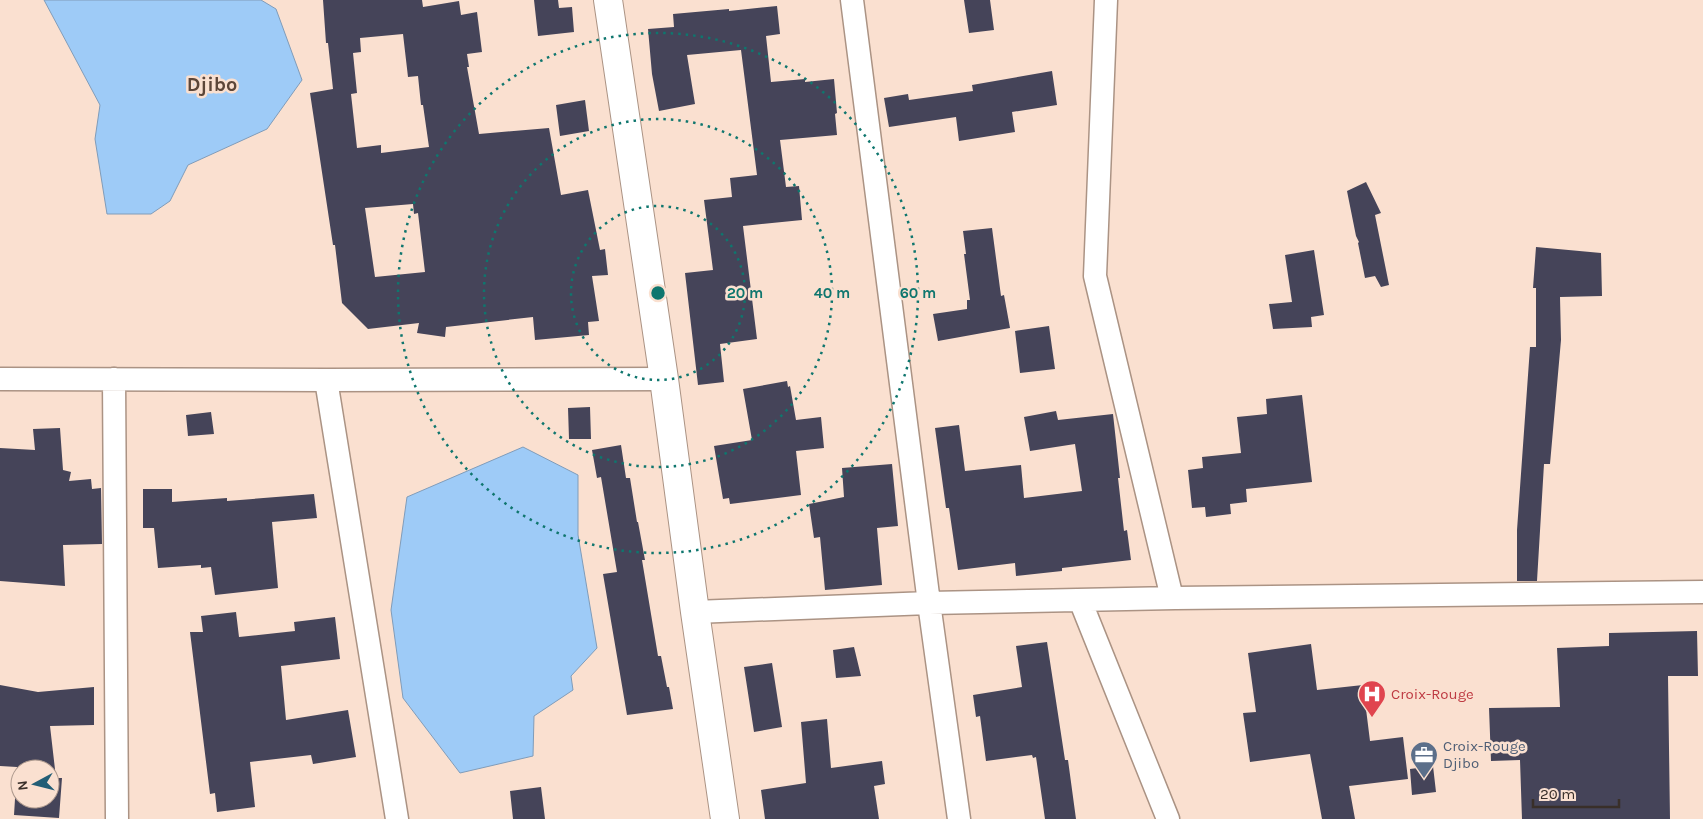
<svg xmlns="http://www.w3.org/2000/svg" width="1703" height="819" viewBox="0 0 1703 819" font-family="Karla,sans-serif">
  <rect width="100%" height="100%" fill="#fae0d0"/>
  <!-- water -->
  <path fill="#9ecbf7" stroke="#809cb9" d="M 44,0 L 261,0 L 276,9 L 302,80 L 267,129 L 188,165 L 170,201 L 151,214 L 107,214 L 95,139 L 100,105 Z
    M 523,447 L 578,475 L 578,535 L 597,648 L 571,676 L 573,690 L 534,716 L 533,756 L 460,773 L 403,698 L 391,610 L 407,497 Z"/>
  <!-- building -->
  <path fill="#454459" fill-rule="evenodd" d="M 323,0 L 422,0 L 423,7 L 459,1 L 461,15 L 477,12 L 482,52 L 467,54 L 469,67 L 467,67 L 479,134 L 549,128 L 561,195 L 588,190 L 600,250 L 605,249 L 608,275 L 592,276 L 599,321 L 588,322 L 589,335 L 535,340 L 533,317 L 446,327 L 445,337 L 417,333 L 419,323 L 368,329 L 342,303 L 335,245 L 333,245 L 310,93 L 333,89 L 328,43 L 326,43 ZM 403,34 L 408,77 L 418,76 L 421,105 L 423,105 L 429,147 L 381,153 L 381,145 L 357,148 L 351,94 L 357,93 L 353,53 L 361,52 L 360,38 ZM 413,204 L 414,214 L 418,213 L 425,272 L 375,277 L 365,208 Z
    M 534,0 L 558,0 L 559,8 L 572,7 L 574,32 L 538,36 Z
    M 964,0 L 990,0 L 994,30 L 969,33 Z
    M 777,6 L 780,34 L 766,36 L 771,82 L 805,79 L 805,82 L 834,79 L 837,113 L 835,114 L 837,135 L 780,140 L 786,187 L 799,186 L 802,220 L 743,226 L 757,339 L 720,344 L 724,382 L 698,385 L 685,273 L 713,270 L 704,200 L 732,197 L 730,178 L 757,175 L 741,50 L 687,55 L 695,104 L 659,111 L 652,74 L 648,29 L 674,27 L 673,14 L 729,9 L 729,11 Z
    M 1052,71 L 1057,105 L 1012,112 L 1015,132 L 959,141 L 956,117 L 889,127 L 884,98 L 908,94 L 909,100 L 973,91 L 972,85 Z
    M 585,100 L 589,131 L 560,136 L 556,105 Z
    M 1366,182 L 1381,213 L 1375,215 L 1389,285 L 1381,287 L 1375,276 L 1365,278 L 1358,243 L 1359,242 L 1356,236 L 1347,191 Z
    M 992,228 L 1001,296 L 1004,295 L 1010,328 L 938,341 L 933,314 L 967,309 L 967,300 L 970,300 L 964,254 L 966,254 L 963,231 Z
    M 1536,247 L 1601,253 L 1602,296 L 1560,297 L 1561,340 L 1550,464 L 1544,464 L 1537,581 L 1517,581 L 1517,530 L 1530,347 L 1536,347 L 1536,288 L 1533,288 Z
    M 1314,250 L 1324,315 L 1311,317 L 1312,327 L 1273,329 L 1269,304 L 1292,302 L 1285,255 Z
    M 1049,326 L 1055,369 L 1020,373 L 1015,331 Z
    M 787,381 L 788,387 L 790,386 L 796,420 L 821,417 L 824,448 L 796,451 L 801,495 L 730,504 L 729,498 L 723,499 L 714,446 L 752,440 L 743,389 Z
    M 1302,395 L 1312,482 L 1246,489 L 1247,502 L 1230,504 L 1231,514 L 1206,517 L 1205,507 L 1192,508 L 1188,470 L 1203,468 L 1202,457 L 1241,453 L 1237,417 L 1267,414 L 1266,399 Z
    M 590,407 L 591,439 L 569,439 L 568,408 Z
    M 1056,411 L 1058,420 L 1113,414 L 1120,478 L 1118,478 L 1124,531 L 1127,530 L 1131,560 L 1062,568 L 1062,571 L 1016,576 L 1015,563 L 958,570 L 949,508 L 946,508 L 935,428 L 959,425 L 965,471 L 1021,465 L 1024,498 L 1082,491 L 1075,444 L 1030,451 L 1024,417 Z
    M 211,412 L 214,434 L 188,436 L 186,415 Z
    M 60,428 L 63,470 L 71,472 L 69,481 L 91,479 L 92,489 L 101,488 L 102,544 L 63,545 L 65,586 L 0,581 L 0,448 L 35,450 L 33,429 Z
    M 621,445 L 626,478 L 630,478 L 637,522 L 638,522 L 645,560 L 642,560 L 658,656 L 661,656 L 667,687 L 669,687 L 673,709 L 627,715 L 603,574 L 617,572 L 601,477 L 597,478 L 592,450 Z
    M 892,464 L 898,526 L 877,528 L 882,585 L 825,590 L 820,537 L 814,538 L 809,504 L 844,497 L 842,468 Z
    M 143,489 L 172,489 L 172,502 L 227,498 L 227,501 L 314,494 L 317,518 L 272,522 L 278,588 L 215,595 L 211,567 L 201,568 L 201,565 L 158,568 L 154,528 L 143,528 Z
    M 236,612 L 239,637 L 295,631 L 294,622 L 335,617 L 340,659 L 281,666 L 286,720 L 348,710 L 356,757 L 313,764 L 311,755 L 250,762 L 255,807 L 217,812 L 215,793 L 210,794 L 190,632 L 203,632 L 201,616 Z
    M 1697,631 L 1698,676 L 1668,676 L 1670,819 L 1522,819 L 1520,760 L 1491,761 L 1489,708 L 1560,707 L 1557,648 L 1609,646 L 1609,633 Z
    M 1047,642 L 1065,760 L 1068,760 L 1076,819 L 1045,819 L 1036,757 L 1033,758 L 1032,755 L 986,761 L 980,716 L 976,717 L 973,695 L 1022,687 L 1016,646 Z
    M 1311,644 L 1317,690 L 1363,685 L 1370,741 L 1403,737 L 1408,779 L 1349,786 L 1355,819 L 1322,819 L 1310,754 L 1250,762 L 1243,713 L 1256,712 L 1248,653 Z
    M 854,647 L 861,676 L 836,678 L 833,650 Z
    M 772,663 L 782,727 L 754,732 L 744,667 Z
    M 0,685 L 38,692 L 94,687 L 94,725 L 50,726 L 56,778 L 62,778 L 59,818 L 14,815 L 17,767 L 0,766 ZM 20,769 L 50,769 L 50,799 L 20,799 Z
    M 827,719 L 831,768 L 882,761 L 885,784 L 874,786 L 879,819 L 765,819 L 761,790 L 806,783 L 801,722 Z
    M 1433,766 L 1436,792 L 1412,795 L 1410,769 Z
    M 541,787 L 545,819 L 513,819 L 510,791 Z"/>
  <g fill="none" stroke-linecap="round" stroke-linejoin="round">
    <!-- street casing -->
    <g stroke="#ab9384" stroke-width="25">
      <path id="street" d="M 852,0 L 929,603 L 959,819
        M 1106,0 L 1095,276 L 1172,598
        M 0,379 L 326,380 L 664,379
        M 114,379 L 117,819
        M 326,380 L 397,819
        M 1080,600 L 1168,819
        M 695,612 L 929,603 L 1175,598 L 1703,592"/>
    </g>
    <!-- secondary casing -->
    <g stroke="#ab9384" stroke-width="30">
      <path id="secondary" d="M 608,0 L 664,379 L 695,612 L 725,819"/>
    </g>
    <!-- street -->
    <use href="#street" stroke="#fff" stroke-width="22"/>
    <!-- secondary -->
    <use href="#secondary" stroke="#fff" stroke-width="28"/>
  </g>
  <!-- distance rings -->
  <g fill="none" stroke="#0f766e" stroke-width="2.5" stroke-dasharray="2.5 5">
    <circle cx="658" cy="293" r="87"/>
    <circle cx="658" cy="293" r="174"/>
    <circle cx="658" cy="293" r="260"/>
  </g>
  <!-- icons -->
  <defs>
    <g id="hospital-pin" transform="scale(1.4375)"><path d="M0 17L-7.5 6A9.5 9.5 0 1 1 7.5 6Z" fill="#e0444e" stroke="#fae0d0"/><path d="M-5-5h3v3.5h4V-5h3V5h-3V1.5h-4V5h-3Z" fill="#fff"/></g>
    <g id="office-pin" transform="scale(1.4375)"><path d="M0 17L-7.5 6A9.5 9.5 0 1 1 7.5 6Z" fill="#5c6f8a" stroke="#fae0d0"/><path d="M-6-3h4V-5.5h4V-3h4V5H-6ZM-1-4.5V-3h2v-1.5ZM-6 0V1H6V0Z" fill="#fff"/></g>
  </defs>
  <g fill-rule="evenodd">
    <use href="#hospital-pin" x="1372" y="694"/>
    <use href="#office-pin" x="1424" y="755"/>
  </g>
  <g text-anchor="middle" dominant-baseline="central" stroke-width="5" stroke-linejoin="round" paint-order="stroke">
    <!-- health labels -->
    <g font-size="15" fill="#be3a42" stroke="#fae0d0" text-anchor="start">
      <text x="1391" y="694">Croix-Rouge</text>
    </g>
    <!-- service labels -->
    <g font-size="15" fill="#4e5e75" stroke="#fae0d0" text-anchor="start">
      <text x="1443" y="746">Croix-Rouge<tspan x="1443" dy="17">Djibo</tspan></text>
    </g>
    <!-- district labels -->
    <g font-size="20" font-weight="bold" fill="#5c4639" stroke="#fae0d0">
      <text x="212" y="84">Djibo</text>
    </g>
  </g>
  <circle cx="658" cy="293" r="8" fill="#0f766e" stroke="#fae0d0" stroke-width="2.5"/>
  <g font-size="15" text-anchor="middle" font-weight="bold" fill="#0f766e" stroke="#fae0d0" stroke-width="5" stroke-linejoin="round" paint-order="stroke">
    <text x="745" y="298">20 m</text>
    <text x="832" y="298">40 m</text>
    <text x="918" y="298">60 m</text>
  </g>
  <!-- north arrow -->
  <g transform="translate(35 784) rotate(263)"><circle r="24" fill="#fae0d0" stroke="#ad998d"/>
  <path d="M0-4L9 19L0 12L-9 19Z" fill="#235e76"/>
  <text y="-8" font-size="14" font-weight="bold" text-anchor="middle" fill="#392f29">N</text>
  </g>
  <!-- scale -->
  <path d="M1533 799v8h86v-8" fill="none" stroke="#392f29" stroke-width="2.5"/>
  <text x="1540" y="799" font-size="15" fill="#392f29" stroke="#fae0d0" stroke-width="4" paint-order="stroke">20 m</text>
</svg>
